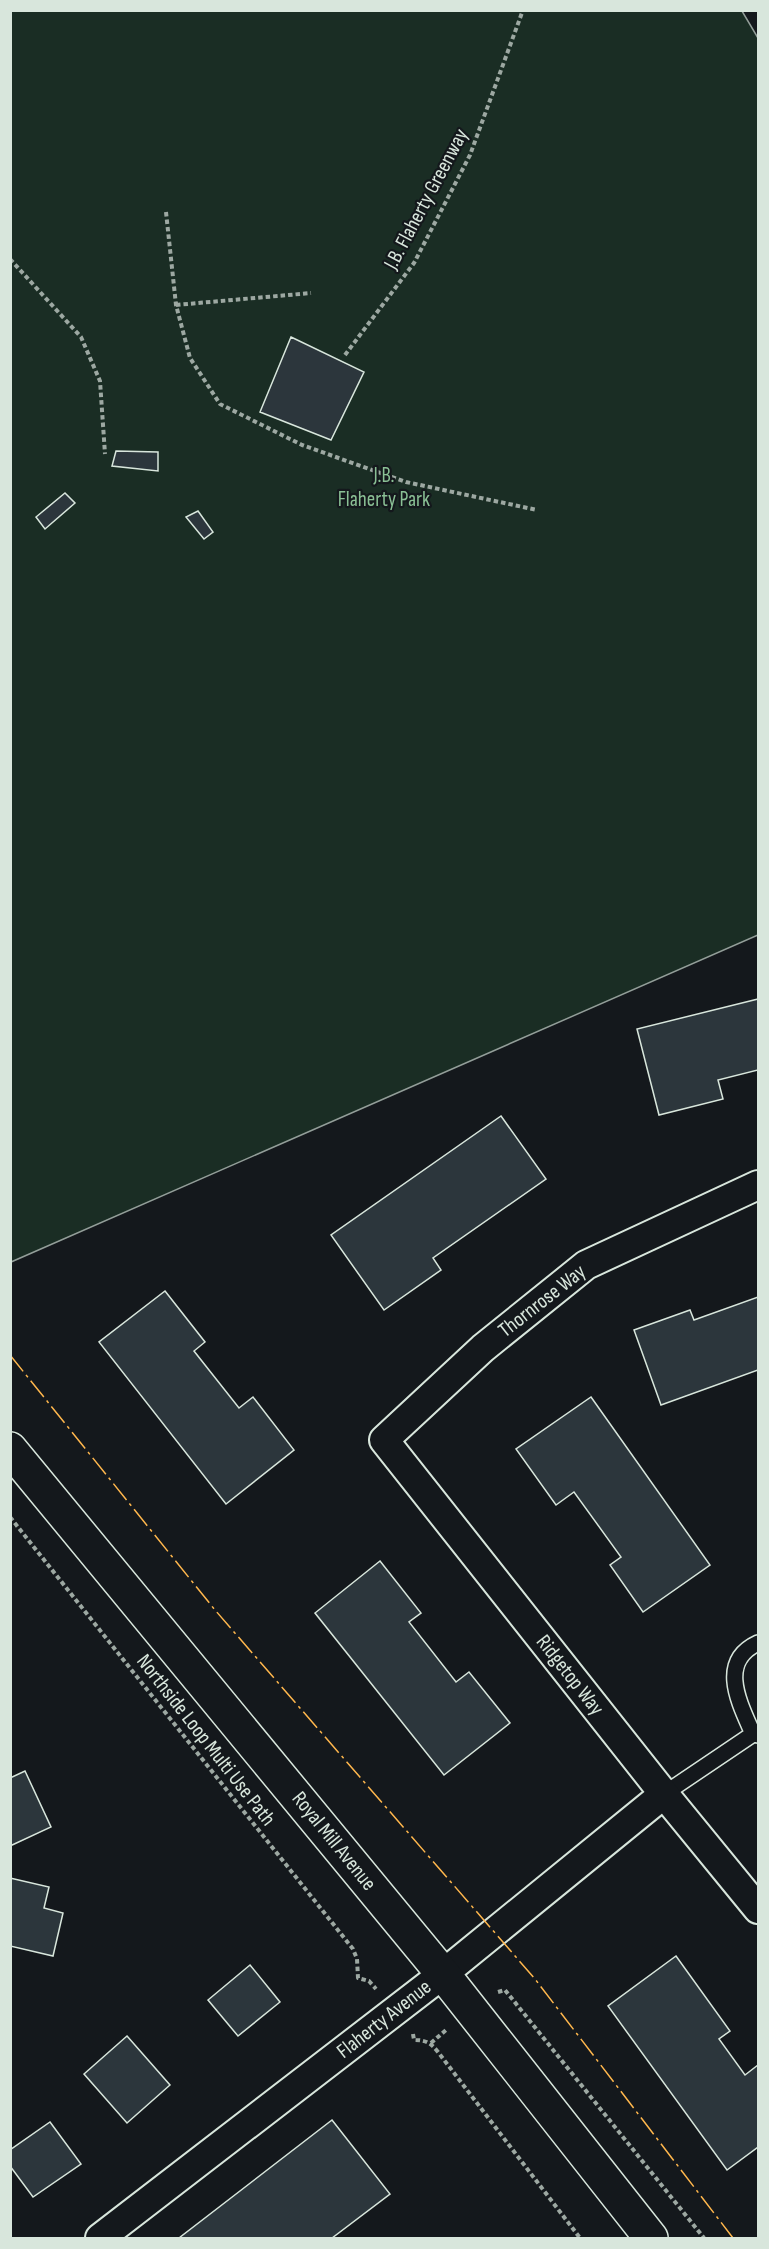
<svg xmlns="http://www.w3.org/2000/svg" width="769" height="2249" viewBox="0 0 769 2249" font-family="'Sofia Sans Condensed',sans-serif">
  <rect width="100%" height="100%" fill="#14181c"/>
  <!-- green -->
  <path fill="#1a2d24" stroke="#939e99" stroke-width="1.5" d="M 11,11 L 742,11 L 758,38 L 758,935 L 11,1262 Z"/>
  <!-- building -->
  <path fill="#2c363c" stroke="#d8e6dc" stroke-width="1.5" d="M 291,337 L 364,372 L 331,440 L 260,412 Z
    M 116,451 L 158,452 L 158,471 L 112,466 Z
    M 65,493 L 75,503 L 45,529 L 36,517 Z
    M 198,511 L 213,532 L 204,539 L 186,517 Z
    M 758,999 L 758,1070 L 718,1080 L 723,1099 L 659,1115 L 637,1029 Z
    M 501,1116 L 546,1179 L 433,1258 L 441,1270 L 384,1310 L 331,1235 Z
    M 165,1291 L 205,1342 L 194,1351 L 239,1408 L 253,1397 L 294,1450 L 226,1504 L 99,1342 Z
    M 758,1297 L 758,1370 L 661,1405 L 634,1330 L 690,1310 L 694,1320 Z
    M 591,1397 L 710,1565 L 643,1612 L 610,1565 L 621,1557 L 574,1492 L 556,1505 L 516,1449 Z
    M 380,1561 L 421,1613 L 409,1622 L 456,1682 L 469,1672 L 510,1723 L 444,1775 L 315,1613 Z
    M 25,1771 L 51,1827 L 10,1846 L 10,1778 Z
    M 10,1878 L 49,1887 L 44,1908 L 63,1913 L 53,1956 L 10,1946 Z
    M 676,1956 L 730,2031 L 719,2039 L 745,2075 L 758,2065 L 758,2147 L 727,2170 L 608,2006 Z
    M 250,1965 L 280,2002 L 238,2036 L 208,2000 Z
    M 127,2036 L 170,2085 L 127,2123 L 84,2074 Z
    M 332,2120 L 390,2194 L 332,2238 L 179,2238 Z
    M 50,2122 L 81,2164 L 33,2197 L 10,2166 L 10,2150 Z"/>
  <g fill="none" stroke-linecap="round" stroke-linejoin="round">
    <!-- service casing -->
    <g stroke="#d8e6dc" stroke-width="18">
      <path id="service" d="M 753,1734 C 740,1704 717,1662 758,1643
        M 664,1794 L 753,1734 L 758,1735"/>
    </g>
    <!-- minor casing -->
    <g stroke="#d8e6dc" stroke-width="32">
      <path id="minor" d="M 758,1185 L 586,1265 L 483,1348 L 384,1440 L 664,1794 L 758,1909
        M 100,2238 L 443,1974 L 664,1794"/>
    </g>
    <!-- secondary casing -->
    <g stroke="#d8e6dc" stroke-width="36">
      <path id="secondary" d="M 10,1449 L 443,1974 L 651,2238"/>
    </g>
    <!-- path -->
    <path stroke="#9da8a2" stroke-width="4" stroke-dasharray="4.5 3" stroke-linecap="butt" d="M 166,212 L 176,305 L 190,358 L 220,404 L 302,445 L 406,482 L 537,510
      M 10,259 L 81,337 L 100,381 L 105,454
      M 176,305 L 311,293
      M 345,355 L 414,263 L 470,155 L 523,10
      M 10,1517 L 353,1949 L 357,1959 L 358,1978 L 369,1981 L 376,1989
      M 498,1992 L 505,1990 L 704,2238
      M 413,2034 L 414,2040 C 426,2040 431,2043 438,2052 L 580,2238
      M 431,2043 L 446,2030"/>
    <!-- service -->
    <use href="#service" stroke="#14181c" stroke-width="15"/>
    <!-- minor -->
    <use href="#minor" stroke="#14181c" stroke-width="28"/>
    <!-- secondary -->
    <use href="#secondary" stroke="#14181c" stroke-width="33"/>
    <!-- power -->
    <path stroke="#ffb74d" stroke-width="1.5" stroke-dasharray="21 4.5 3 4.5" stroke-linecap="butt" d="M 10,1355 L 215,1610 L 535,1979 L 733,2238"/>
  </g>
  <g text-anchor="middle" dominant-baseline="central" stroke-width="4.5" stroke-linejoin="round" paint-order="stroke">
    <!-- street labels -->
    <g font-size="21" fill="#d8e6dc" stroke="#14181c">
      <text transform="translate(426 199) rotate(-62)">J.B. Flaherty Greenway</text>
      <text transform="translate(542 1301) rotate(-38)">Thornrose Way</text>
      <text transform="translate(570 1675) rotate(52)">Ridgetop Way</text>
      <text transform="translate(206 1740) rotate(52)">Northside Loop Multi Use Path</text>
      <text transform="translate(334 1841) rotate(51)">Royal Mill Avenue</text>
      <text transform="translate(384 2019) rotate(-38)">Flaherty Avenue</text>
    </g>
    <!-- park labels -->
    <g font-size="21" fill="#8ac095" stroke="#14181c">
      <text x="384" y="475">J.B.<tspan x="384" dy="24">Flaherty Park</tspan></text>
    </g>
  </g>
  <!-- border -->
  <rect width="769" height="2249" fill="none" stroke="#d8e6dc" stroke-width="24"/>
</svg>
